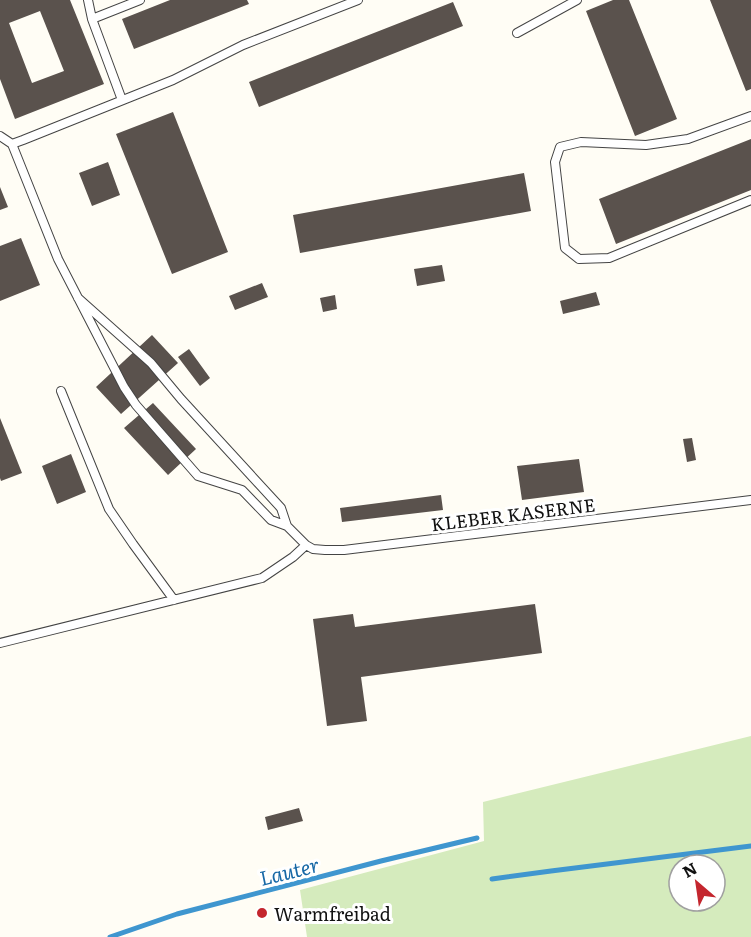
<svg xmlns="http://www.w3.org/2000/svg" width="751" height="937" viewBox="0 0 751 937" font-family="Literata,serif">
  <rect width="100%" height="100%" fill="#fffdf5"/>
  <!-- green -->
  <path fill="#d5ebbd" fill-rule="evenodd" d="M 751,736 L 751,937 L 307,937 L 300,890 L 484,841 L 483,802 ZM 679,865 L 715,865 L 715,901 L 679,901 Z"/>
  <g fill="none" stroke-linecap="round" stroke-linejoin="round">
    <!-- stream -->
    <path stroke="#3f96cf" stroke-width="5" d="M 492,879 L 551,871 L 751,846
      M 110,937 L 177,914 L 381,861 L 477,838"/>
  </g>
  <!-- building -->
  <path fill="#5a524d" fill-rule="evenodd" d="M 0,0 L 70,0 L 104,84 L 15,119 L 0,79 ZM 40,11 L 64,71 L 32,83 L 9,23 Z
    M 170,0 L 247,0 L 249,4 L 134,49 L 122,19 Z
    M 613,0 L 629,0 L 677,119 L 635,136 L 586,11 Z
    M 710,0 L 751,0 L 751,89 L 746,91 Z
    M 453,2 L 463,26 L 259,107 L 249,82 Z
    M 173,112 L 228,252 L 172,274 L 116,134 Z
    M 751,139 L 751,190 L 616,244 L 599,199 Z
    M 108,162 L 120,195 L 92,206 L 79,173 Z
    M 524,173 L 531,211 L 300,253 L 293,215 Z
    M 0,187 L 8,207 L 0,210 Z
    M 21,238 L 40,285 L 0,301 L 0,246 Z
    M 442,265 L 445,281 L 417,286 L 414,269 Z
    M 262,283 L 268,297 L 235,310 L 229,296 Z
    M 596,292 L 600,305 L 563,314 L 560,301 Z
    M 335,295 L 337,309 L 323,312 L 320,298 Z
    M 152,335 L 178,363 L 121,414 L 96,387 Z
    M 189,349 L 210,378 L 200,386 L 178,357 Z
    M 153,403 L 196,449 L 168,475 L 124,428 Z
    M 0,418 L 22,473 L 1,481 L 0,478 Z
    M 692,438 L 696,460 L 687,462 L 683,439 Z
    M 71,454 L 86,492 L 57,504 L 42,466 Z
    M 579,459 L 584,492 L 522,500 L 517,466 Z
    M 441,495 L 443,510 L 342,522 L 340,508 Z
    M 535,604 L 542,653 L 361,677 L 367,721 L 327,726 L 313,619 L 353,614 L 355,627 Z
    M 299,808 L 303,821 L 268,830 L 265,817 Z"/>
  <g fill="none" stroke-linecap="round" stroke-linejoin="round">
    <!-- lane casing -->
    <g stroke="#444" stroke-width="10">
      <path id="lane" d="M 88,0 L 92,19 L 122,100
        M 92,19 L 140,0
        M 517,33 L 577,0
        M 751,116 L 688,139 L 646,145 L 581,142 L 560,147 L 555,162 L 565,248 L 579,259 L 609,258 L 751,200
        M 0,136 L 12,144 L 23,140 L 173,80 L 243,45 L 358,0
        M 12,144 L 58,259 L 124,387 L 136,405 L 198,476 L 242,490 L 271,520 L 287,526
        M 78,298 L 151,363 L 181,399 L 281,508 L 287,526 L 306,545 L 313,549 L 325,550 L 344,550 L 751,500
        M 61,391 L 109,509 L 133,544 L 174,600
        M 0,643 L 262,578 L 293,557 L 306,545"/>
    </g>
    <!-- lane -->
    <use href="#lane" stroke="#fff" stroke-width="8"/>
  </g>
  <!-- markers -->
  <circle fill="#c4262e" stroke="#fff" stroke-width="2" cx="262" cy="913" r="6"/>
  <g text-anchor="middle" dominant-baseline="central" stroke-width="6" stroke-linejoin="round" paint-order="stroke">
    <!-- street labels -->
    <g font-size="18" fill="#111" stroke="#fff">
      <text transform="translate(513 514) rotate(-7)">KLEBER KASERNE</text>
    </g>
    <!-- poi labels -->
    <g font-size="18" fill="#111" stroke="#fff" text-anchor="start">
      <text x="274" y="913">Warmfreibad</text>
    </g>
    <!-- water labels -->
    <g font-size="20" font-style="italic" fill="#1768a6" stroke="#fff">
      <text transform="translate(289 870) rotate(-14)">Lauter</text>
    </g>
  </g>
  <!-- north arrow -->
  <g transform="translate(697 883) rotate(331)"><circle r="28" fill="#ffffff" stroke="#a0a0a0" stroke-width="1.5"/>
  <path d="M0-4.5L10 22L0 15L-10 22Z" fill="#c4262e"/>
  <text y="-9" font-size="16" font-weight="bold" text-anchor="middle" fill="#111111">N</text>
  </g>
</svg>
